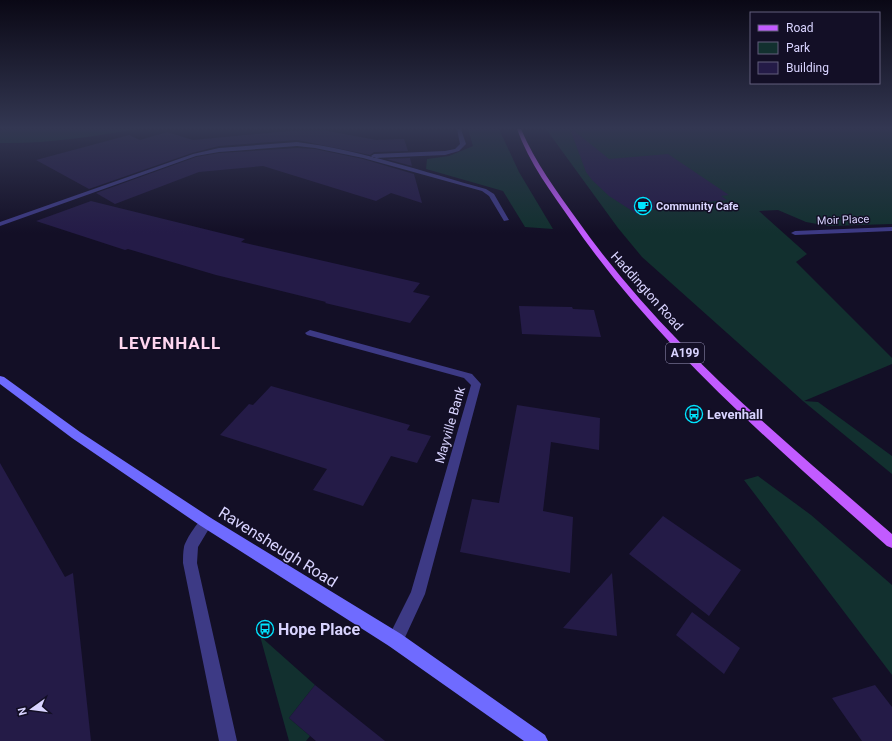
<svg xmlns="http://www.w3.org/2000/svg" width="892" height="741" viewBox="0 0 892 741" font-family="Roboto,sans-serif">
  <rect width="100%" height="100%" fill="#130f26"/>
  <!-- green -->
  <path fill="#12302f" d="M 13,129 L 137,129 C 92,137 45,144 0,143 L 0,130 Z
    M 468,129 L 499,129 L 519,172 L 553,229 L 525,227 L 503,191 L 426,169 L 427,159 L 449,156 L 473,146 Z
    M 546,129 L 892,129 L 892,224 L 828,226 L 806,222 L 778,210 L 759,211 L 807,254 L 796,262 L 892,358 L 892,364 L 804,401 L 818,402 L 892,456 L 892,474 L 803,401 L 642,257 L 618,228 Z
    M 758,476 L 811,515 L 892,585 L 892,675 L 744,480 Z
    M 260,636 L 315,685 L 289,718 L 310,736 L 306,741 L 289,741 Z"/>
  <!-- building -->
  <path fill="#241b47" d="M 570,129 L 572,129 L 609,159 L 668,154 L 729,195 L 721,196 L 727,200 L 668,206 L 637,214 L 609,196 L 592,180 L 586,172 Z
    M 323,130 L 376,140 L 404,139 L 408,151 L 374,152 L 370,155 L 297,140 L 219,146 L 192,153 L 89,189 L 36,160 L 129,135 L 140,140 L 167,132 L 193,140 L 288,131 Z
    M 297,148 L 315,149 L 363,159 L 414,174 L 422,203 L 391,193 L 376,201 L 263,166 L 199,172 L 115,204 L 96,193 L 196,157 L 219,153 Z
    M 410,158 L 412,166 L 386,159 Z
    M 91,201 L 245,239 L 241,242 L 420,283 L 413,292 L 430,296 L 410,323 L 325,303 L 326,302 L 216,275 L 128,249 L 125,250 L 36,221 Z
    M 519,306 L 572,307 L 573,309 L 594,310 L 601,337 L 522,334 Z
    M 271,386 L 410,425 L 407,430 L 431,436 L 417,463 L 391,456 L 363,506 L 313,490 L 327,469 L 220,435 L 249,404 L 253,405 Z
    M 517,405 L 600,418 L 599,450 L 551,442 L 543,511 L 573,517 L 570,573 L 460,552 L 472,499 L 499,503 Z
    M 0,463 L 65,577 L 73,573 L 91,741 L 0,741 Z
    M 663,516 L 741,570 L 709,616 L 629,554 Z
    M 612,573 L 617,636 L 563,628 Z
    M 692,612 L 740,648 L 724,674 L 676,635 Z
    M 315,685 L 385,741 L 316,741 L 289,718 Z
    M 875,685 L 892,707 L 892,741 L 862,741 L 832,698 Z"/>
  <g fill="none" stroke-linecap="round" stroke-linejoin="round">
    <!-- minor -->
    <path fill="#3d3a85" fill-rule="evenodd" d="M 457,129 L 461,129 L 466,144 L 459,151 L 445,155 L 374,158 L 371,156 L 374,154 L 445,151 L 455,149 L 460,144 Z
      M 297,142 C 361,150 424,172 486,189 L 494,194 L 509,220 L 504,221 L 489,196 L 482,191 L 363,158 L 315,148 L 297,146 L 219,152 L 196,156 L 0,226 L 0,222 L 193,154 L 219,148 Z
      M 892,227 L 892,231 L 795,235 L 791,233 L 795,231 Z
      M 310,330 L 472,374 L 481,384 L 425,594 L 401,646 L 395,648 L 389,646 L 387,640 L 411,592 L 471,385 L 464,378 L 307,335 L 305,333 Z
      M 206,516 L 211,518 L 213,522 L 198,547 L 197,563 L 237,741 L 219,741 L 183,563 C 183,558 183,552 184,547 C 186,539 199,519 206,516 Z"/>
    <!-- secondary -->
    <path fill="#6f6bff" fill-rule="evenodd" d="M 0,376 L 4,377 L 80,432 L 211,518 L 401,634 L 545,735 L 548,741 L 524,741 L 389,646 L 201,526 L 72,438 L 0,384 Z"/>
    <!-- primary -->
    <path fill="#c25bff" fill-rule="evenodd" d="M 517,129 L 521,129 C 535,162 557,192 578,221 C 664,343 780,437 892,534 L 892,548 L 887,546 C 775,446 658,347 572,222 C 552,193 529,163 517,129 Z"/>
  </g>
  <!-- sky -->
  <linearGradient id="sky" x2="0" y2="1"><stop stop-color="#0a0815"/><stop offset="0.55" stop-color="#333752"/><stop offset="1" stop-color="#333752" stop-opacity="0"/></linearGradient>
  <rect width="892" height="233" fill="url(#sky)"/>
  <!-- icons -->
  <defs>
    <g id="cafe-ring" transform="scale(0.9)"><circle r="9.5" fill="#130f26" stroke="#00e5ff" stroke-width="1.5"/><path d="M-5.5-4.5H6V0H3Q3 3.5 0 3.5H-2.5Q-5.5 3.5-5.5 0ZM3-3.2v2h1.7v-2ZM-6 4.5H4V6H-6Z" fill="#00e5ff"/></g>
    <g id="bus-ring" transform="scale(0.9)"><circle r="9.5" fill="#130f26" stroke="#00e5ff" stroke-width="1.5"/><path d="M-5-6H5V4H4V6H2V4H-2V6H-4V4H-5ZM-3.5-4V0h7V-4ZM-3.5 1.2v1.5H-2V1.2ZM2 1.2v1.5H3.5V1.2Z" fill="#00e5ff"/></g>
  </defs>
  <g fill-rule="evenodd">
    <use href="#cafe-ring" x="643" y="206"/>
    <use href="#bus-ring" x="694" y="414"/>
    <use href="#bus-ring" x="265" y="629"/>
  </g>
  <g text-anchor="middle" dominant-baseline="central" stroke-width="3" stroke-linejoin="round" paint-order="stroke">
    <!-- far-poi labels -->
    <g font-size="11" font-weight="bold" fill="#d9d4ff" stroke="#130f26" text-anchor="start">
      <text x="656" y="206">Community Cafe</text>
    </g>
    <!-- far-street labels -->
    <g font-size="11" fill="#d9d4ff" stroke="#130f26">
      <text transform="translate(843 220) rotate(-2)">Moir Place</text>
    </g>
    <!-- shield labels -->
    <rect fill="#130f26" stroke="#9e99be" stroke-width="1" x="666" y="343" width="38" height="20" rx="3"/>
    <g font-size="12" font-weight="bold" fill="#d9d4ff">
      <text x="685" y="353">A199</text>
    </g>
    <!-- street labels -->
    <g font-size="13" fill="#d9d4ff" stroke="#130f26">
      <text transform="translate(647 291) rotate(48)">Haddington Road</text>
      <text transform="translate(450 425) rotate(-74)">Mayville Bank</text>
    </g>
    <!-- poi labels -->
    <g font-size="13" font-weight="bold" fill="#d9d4ff" stroke="#130f26" text-anchor="start">
      <text x="707" y="414">Levenhall</text>
    </g>
    <!-- near-street labels -->
    <g font-size="16" fill="#d9d4ff" stroke="#130f26">
      <text transform="translate(278 547) rotate(32)">Ravensheugh Road</text>
    </g>
    <!-- near-poi labels -->
    <g font-size="16" font-weight="bold" fill="#d9d4ff" stroke="#130f26" text-anchor="start">
      <text x="278" y="629">Hope Place</text>
    </g>
    <!-- district labels -->
    <g font-size="17" font-weight="bold" letter-spacing="1" fill="#ffd6f0" stroke="#130f26">
      <text x="170" y="343">LEVENHALL</text>
    </g>
  </g>
  <!-- legend -->
  <rect x="750" y="12" width="130" height="72" fill="#130f26" stroke="#625e7d"/>
  <rect x="758" y="25" width="20" height="6" fill="#c25bff" stroke="#625e7d"/>
  <text x="786" y="32" font-size="12" fill="#d9d4ff">Road</text>
  <rect x="758" y="42" width="20" height="12" fill="#12302f" stroke="#625e7d"/>
  <text x="786" y="52" font-size="12" fill="#d9d4ff">Park</text>
  <rect x="758" y="62" width="20" height="12" fill="#241b47" stroke="#625e7d"/>
  <text x="786" y="72" font-size="12" fill="#d9d4ff">Building</text>
  <!-- north arrow -->
  <g transform="translate(32 709) rotate(256)" stroke="#130f26" stroke-width="3" paint-order="stroke">
  <path d="M0-3L7 15L0 10L-7 15Z" fill="#d9d4ff"/>
  <text y="-6" font-size="11" font-weight="bold" text-anchor="middle" fill="#d9d4ff">N</text>
  </g>
</svg>
